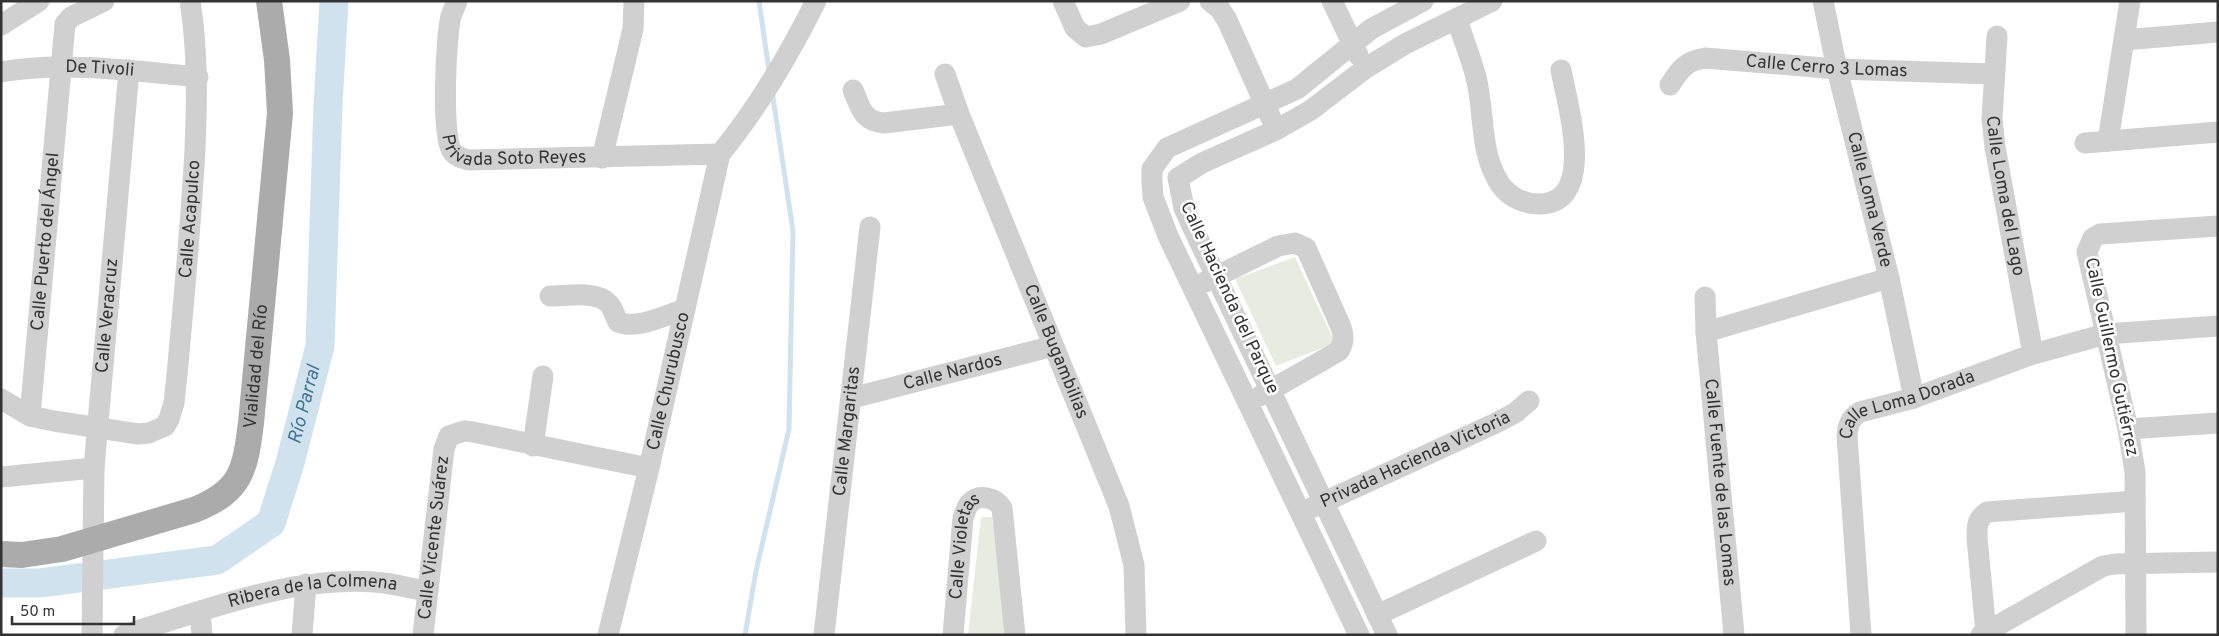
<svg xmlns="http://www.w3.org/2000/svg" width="2219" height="636" viewBox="0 0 2219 636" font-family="Overpass,sans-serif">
  <rect width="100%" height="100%" fill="#fff"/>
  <!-- green -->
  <path fill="#e6ecdf" d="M 1295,257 L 1335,343 L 1276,366 L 1235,279 Z
    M 981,517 L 992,517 L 1006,635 L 968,635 Z"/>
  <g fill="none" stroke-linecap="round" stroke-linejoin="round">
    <!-- stream -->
    <path stroke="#cfe2ee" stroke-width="5" d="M 759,1 L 769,71
      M 745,635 L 756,571 L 789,429 L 793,231 L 772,91"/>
    <!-- river -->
    <path stroke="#cfe2ee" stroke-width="29" id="s1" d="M 1,583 L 40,583 L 217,560 L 271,523 L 290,463 L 320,346 L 328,105 L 334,1"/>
    <!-- minor -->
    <g stroke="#d0d0d0" stroke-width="21">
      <path id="s2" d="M 457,1 C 455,6 453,11 451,16 C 446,35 441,137 452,151 C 456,157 462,158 469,160 L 720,154"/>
      <path d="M 1063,1 L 1075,28 L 1086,37 L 1101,34 L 1180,1"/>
      <path d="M 1210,1 L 1220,9 L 1227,20 L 1271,118"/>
      <path d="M 1332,1 L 1358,55"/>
      <path id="s3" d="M 1823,1 L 1837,69 L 1889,278 L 1914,398"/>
      <path d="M 1457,19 C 1463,39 1471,58 1476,77 C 1485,112 1479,153 1500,184 C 1509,197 1524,204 1539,204 C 1598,204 1567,103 1561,70"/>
      <path d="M 1,25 L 39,1"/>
      <path id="s4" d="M 1997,36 L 1992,119 L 1995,147 L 2033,354"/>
      <path d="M 2124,40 L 2218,32"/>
      <path id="s5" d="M 1,72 C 64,61 135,71 198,77"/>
      <path id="s6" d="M 945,74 L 959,114 L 1119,506 L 1134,565 L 1136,635"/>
      <path id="s7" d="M 1670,85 C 1680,69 1686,61 1705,58 L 1837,69 L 1993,74"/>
      <path d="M 853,90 C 861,108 862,121 884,123 L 959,114"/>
      <path d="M 2108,141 L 2130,1"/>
      <path d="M 2085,143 L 2218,132"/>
      <path d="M 602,158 L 633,29 L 634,1"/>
      <path d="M 1205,282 L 1278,246 L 1295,243 L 1306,248 L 1341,327 C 1344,336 1344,342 1339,351 L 1260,396"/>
      <path d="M 550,296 C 567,296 597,290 609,304 C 613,308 615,316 618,322 C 637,330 666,315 685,309"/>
      <path id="s8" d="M 1705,297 L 1706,332 L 1734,635"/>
      <path d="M 1706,332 L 1889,278"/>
      <path id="s9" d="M 852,398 L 1053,346"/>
      <path id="s10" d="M 1,399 L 30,416 L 54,421 L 138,434 L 149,433 L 165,426 L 169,419 L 174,403 L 177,375 C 184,300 191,224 195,149 C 197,99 198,51 190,1"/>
      <path id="s11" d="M 30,416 L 65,24 L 71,17 L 104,1"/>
      <path d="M 2128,429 L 2218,423"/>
      <path d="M 533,446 L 543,376"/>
      <path d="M 1,477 L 94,468"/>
      <path id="s12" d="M 1311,508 L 1496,423 L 1515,413 L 1529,401"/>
      <path d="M 200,612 L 202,635"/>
      <path d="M 1377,615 L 1536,541"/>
      <path d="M 1986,632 L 1977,538 C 1977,525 1977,519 1987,512 L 2135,501"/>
      <path id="s13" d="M 92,635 L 94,468 L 129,70"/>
      <path id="s14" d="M 124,635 C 203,611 290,576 374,582 C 391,583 409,588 426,591"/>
      <path d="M 302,635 L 306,584"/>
      <path id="s15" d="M 423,635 L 444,449 L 449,436 L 464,431 L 473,432 L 649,468"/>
      <path id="s16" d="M 608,635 L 649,468 L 720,154 C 758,108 789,55 816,1"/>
      <path id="s17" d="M 824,635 L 870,227"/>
      <path id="s18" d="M 953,635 L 963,518 C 965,513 966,507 970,503 C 979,493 996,498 1002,508 L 1015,635"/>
      <path d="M 1359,635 L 1168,236 L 1153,197 L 1152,182 L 1152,169 L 1167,148 L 1297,89 L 1371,29 L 1423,1"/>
      <path d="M 1387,635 L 1192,226 L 1184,208 L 1178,178 L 1202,163 L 1276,130 L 1311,110 L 1366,68 L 1405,44 L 1492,1"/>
      <path id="s19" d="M 1861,635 L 1847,436 C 1848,425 1850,418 1860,412 L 1914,398 L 2033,354 L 2106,334 L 2218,326"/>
      <path d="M 1981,635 L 2103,566 L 2115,564 L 2218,562"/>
      <path d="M 2136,635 L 2135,472 L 2128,429 L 2087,252 L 2093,238 L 2100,234 L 2218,226"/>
    </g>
    <!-- major -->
    <path stroke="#ababab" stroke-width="26" id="s20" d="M 1,554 L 22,555 L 62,549 L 194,510 C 242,491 245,470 251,423 L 280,113 L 277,60 L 269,1"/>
  </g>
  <g text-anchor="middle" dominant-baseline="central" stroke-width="5" stroke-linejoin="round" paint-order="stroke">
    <!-- street labels -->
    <g font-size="18" fill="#333" stroke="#fff">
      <text stroke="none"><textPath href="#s7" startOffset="168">Calle Cerro 3 Lomas</textPath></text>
      <text stroke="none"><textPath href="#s5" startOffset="99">De Tivoli</textPath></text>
      <text stroke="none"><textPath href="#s2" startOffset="212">Privada Soto Reyes</textPath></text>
      <text stroke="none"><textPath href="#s4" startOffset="161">Calle Loma del Lago</textPath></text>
      <text stroke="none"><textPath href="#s3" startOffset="204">Calle Loma Verde</textPath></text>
      <text stroke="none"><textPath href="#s10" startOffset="381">Calle Acapulco</textPath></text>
      <text stroke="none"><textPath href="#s11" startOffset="175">Calle Puerto del Ángel</textPath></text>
      <text transform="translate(1229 298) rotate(65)">Calle Hacienda del Parque</text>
      <text stroke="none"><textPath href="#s13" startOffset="320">Calle Veracruz</textPath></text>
      <text stroke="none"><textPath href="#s6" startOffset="299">Calle Bugambilias</textPath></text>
      <text transform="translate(2111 357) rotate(78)">Calle Guillermo Gutiérrez</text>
      <text stroke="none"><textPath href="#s20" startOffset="368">Vialidad del Río</textPath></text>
      <text stroke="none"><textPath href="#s9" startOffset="104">Calle Nardos</textPath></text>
      <text stroke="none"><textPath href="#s16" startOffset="261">Calle Churubusco</textPath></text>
      <text stroke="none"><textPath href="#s19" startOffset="272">Calle Loma Dorada</textPath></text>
      <text stroke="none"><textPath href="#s17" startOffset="205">Calle Margaritas</textPath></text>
      <text stroke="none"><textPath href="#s12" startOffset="115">Privada Hacienda Victoria</textPath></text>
      <text stroke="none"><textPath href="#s8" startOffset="186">Calle Fuente de las Lomas</textPath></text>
      <text stroke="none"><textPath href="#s15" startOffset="98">Calle Vicente Suárez</textPath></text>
      <text stroke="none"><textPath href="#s18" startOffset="90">Calle Violetas</textPath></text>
      <text stroke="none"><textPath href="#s14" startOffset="195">Ribera de la Colmena</textPath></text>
    </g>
    <!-- water labels -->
    <g font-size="19" font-style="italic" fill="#3f7597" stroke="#fff">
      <text stroke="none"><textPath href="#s1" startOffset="406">Río Parral</textPath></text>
    </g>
  </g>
  <!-- border -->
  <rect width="2219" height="636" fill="none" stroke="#333333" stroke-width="5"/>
  <!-- scale -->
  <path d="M12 616v8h122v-8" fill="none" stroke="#333333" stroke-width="2.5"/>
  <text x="20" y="616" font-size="15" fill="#333333" stroke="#ffffff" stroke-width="4" paint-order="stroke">50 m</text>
</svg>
